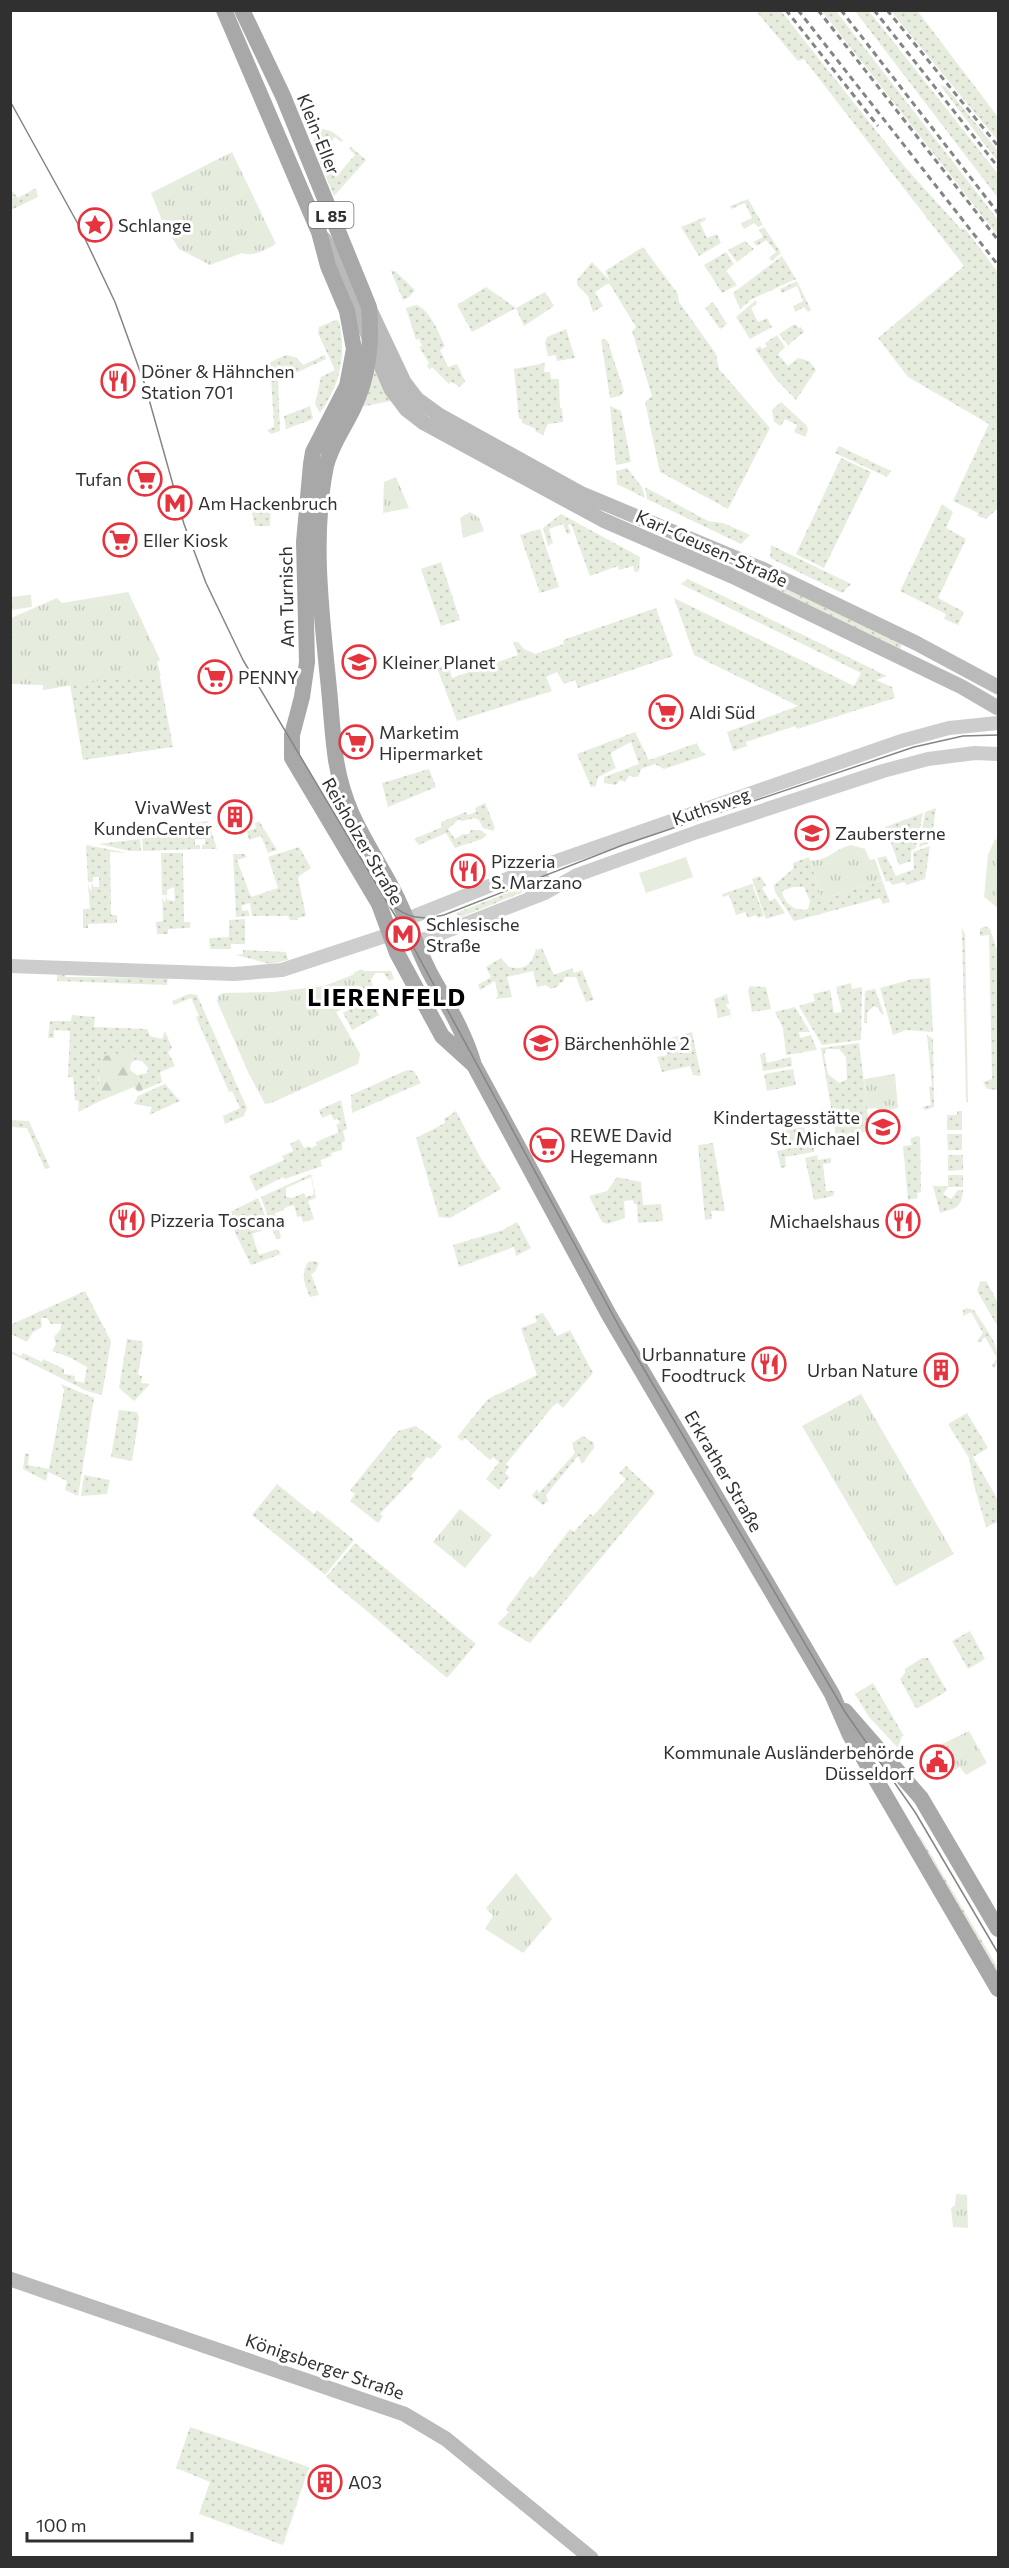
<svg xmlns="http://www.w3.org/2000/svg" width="1009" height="2568" viewBox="0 0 1009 2568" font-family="Commissioner,sans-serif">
  <defs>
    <pattern id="grass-dots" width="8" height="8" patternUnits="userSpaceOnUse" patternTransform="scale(1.5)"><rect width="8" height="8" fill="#e6eddf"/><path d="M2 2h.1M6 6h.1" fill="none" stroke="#c6ccc0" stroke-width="1.8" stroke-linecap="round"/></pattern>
    <pattern id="forest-firs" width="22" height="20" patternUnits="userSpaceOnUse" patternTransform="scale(1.5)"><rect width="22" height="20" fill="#e6eddf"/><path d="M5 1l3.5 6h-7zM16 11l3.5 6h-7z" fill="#c6ccc0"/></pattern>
    <pattern id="park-tufts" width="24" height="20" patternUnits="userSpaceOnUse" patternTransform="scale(1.5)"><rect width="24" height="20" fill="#e6eddf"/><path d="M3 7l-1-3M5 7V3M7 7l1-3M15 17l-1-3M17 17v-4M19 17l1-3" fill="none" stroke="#c6ccc0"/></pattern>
  </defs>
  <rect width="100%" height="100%" fill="#fff"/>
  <!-- grass -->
  <path fill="url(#grass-dots)" fill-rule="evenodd" d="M 756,11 L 781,11 L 905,167 L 960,228 L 966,230 L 998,272 L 998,508 L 986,519 L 977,516 L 978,513 L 953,501 L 989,424 L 908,377 L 878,338 L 964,266 L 804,59 L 798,61 Z
    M 822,11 L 836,11 L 998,220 L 998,236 Z
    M 855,11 L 869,11 L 998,174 L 998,198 Z
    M 891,11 L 917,11 L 919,13 L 998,117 L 998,141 Z
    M 940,85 L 946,87 L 998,151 L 998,162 Z
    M 323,129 L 331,131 L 343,140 L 341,142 L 335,137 L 322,151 L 328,157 L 321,165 L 312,144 L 316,133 Z
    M 351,147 L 366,160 L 334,196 L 322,168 L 336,177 L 355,155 L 349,149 Z
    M 36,188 L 38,197 L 11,210 L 11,190 L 18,198 Z
    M 748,199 L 763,225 L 758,227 L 754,223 L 744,229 L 741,223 L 752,218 L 745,203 L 731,209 L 730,206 Z
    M 705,217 L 706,220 L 700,223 L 707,238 L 717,234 L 721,243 L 699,256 L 681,227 Z
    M 764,227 L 781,253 L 772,261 L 769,258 L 776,252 L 766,240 L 757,246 L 753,242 L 763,237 L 759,230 Z
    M 745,241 L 754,249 L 737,262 L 728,250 Z
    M 643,247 L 678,294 L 679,302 L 716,354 L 719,369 L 770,428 L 728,509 L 660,472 L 645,402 L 652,396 L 632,331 L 636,327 L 609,283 L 595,292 L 603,306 L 593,312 L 588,296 L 577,285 L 577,280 L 592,262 L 610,281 L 605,271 Z
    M 726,252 L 734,264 L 726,271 L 737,285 L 722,293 L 704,265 Z
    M 782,256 L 796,279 L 752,299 L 740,309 L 733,293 Z
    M 391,271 L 395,271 L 415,290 L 409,297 L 403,300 Z
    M 797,281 L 811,310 L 808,312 L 804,307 L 795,312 L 793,306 L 803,301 L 797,286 L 782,293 L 780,289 Z
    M 486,287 L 516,308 L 545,292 L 554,306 L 524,326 L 516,308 L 472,332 L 457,305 Z
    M 756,300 L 757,304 L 751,308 L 758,322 L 767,318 L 772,327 L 750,339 L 736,317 Z
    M 713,302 L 727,324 L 720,329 L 705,308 Z
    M 416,305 C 430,309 439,334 445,346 L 440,350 L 448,367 L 457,364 L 465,381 L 460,387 L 451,382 L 449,384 L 432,367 L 430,369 L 427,366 L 429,363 L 419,347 L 422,346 L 419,339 L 416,340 L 406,308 Z
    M 336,320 L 339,321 C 347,356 340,384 320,413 L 315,404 L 321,377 L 335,370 L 318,333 L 319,327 Z
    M 795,324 L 799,328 L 801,327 L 804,332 L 788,345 L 779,334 Z
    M 566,329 L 575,358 L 557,361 L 556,355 L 548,356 L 545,343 L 547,337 Z
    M 777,335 L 785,347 L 778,354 L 788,366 L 798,358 L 809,361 L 816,370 L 796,400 L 775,378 L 755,349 L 760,346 L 762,349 L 767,346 L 765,343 Z
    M 605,339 L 608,342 L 624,391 L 620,396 L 610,398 L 601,340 Z
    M 287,355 L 297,358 L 303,365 L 325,355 L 326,359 L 278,381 L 280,431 L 271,434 L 267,430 L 274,427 L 271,376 L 262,376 C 264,363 276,359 287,355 Z
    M 545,363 L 544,372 L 550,372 L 551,379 L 559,379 L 560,408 L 562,408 L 563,422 L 548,424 L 543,435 L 535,431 L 536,429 L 522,423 L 522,419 L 519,419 L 514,369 Z
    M 375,368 L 391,401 L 360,407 Z
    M 781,402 L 806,425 L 808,430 L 805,437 L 794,432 L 797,425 L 785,419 L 781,426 L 774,422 L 772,410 Z
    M 310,406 L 313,419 L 286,429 L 284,416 Z
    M 610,406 L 621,411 L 631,462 L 616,465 Z
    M 839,446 L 891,471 L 887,477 L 835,453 Z
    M 841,458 L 871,472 L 824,568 L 796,554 Z
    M 627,468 L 642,487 L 645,498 L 617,484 L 616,471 Z
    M 645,487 L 708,521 L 723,523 L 750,535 L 741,544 L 647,499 Z
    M 263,497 L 271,499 L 270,526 L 255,526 L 249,502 Z
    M 942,504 L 953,512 L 946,528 L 966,539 L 938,598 L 964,612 L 958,625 L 944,619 L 946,614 L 900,591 Z
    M 561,514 L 640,557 L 639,571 L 635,572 L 633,566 L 619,570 L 618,566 L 590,576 L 571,524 L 568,525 L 571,533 L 567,534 L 563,524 L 549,529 L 553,543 L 548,546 L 543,528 Z
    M 540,529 L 559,587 L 540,593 L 520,535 Z
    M 771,545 L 851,584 L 842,593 L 770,558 Z
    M 690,550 L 694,550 L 742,571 L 754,573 L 901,643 L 901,647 L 900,649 Z
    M 441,562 L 460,620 L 441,626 L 421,569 Z
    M 688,579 L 887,676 L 876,680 L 892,687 L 895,698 L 797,729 L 795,726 L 746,742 L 747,746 L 733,751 L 727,732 L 798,706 L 694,655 L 674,598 L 854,686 L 861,673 L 681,584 Z
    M 128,592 L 160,660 L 157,662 L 173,747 L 83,760 L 70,685 L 43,690 L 43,685 Z
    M 656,608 L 673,656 L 578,688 L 575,680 L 564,684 L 557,672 L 546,677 L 552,691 L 457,721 L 437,668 L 448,664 L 452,678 L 518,655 L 513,642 L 518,642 L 524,649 L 535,654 L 564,644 L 563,640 Z
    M 635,732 L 649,760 L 697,743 L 699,749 L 706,755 L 664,769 L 655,764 L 641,769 L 638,777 L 629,776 L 625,782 L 620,780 L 616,785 L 604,783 L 604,777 L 639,764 L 631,742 L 612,752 L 611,755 L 616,768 L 598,777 L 596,786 L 591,787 L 577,754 Z
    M 429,769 L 436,787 L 388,807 L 382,783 Z
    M 485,803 L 495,828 L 493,831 L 483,828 L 479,820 L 475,818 L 462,821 L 459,819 L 448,829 L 455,839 L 463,834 L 469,834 L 471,830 L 480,830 L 487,835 L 482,839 L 455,848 L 446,833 L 419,845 L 414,839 L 442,827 L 441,822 L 466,812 L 468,815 L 476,812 L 475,808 Z
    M 936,808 L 931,842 L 919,847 L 925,812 Z
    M 923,813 L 916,848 L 911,851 L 911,861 L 899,865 L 885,827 Z
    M 208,821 L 217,849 L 202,849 L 202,845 L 205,844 L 205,839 L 195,839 L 195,845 L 200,845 L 200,849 L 143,851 L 142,839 L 168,831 L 188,831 L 193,827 L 194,823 Z
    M 259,821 L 277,850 L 268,853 L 261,836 L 249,840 L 247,831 L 256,828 L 255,823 Z
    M 140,839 L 141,851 L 130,851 L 99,844 Z
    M 86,845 L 128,853 L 110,852 L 111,915 L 117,915 L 117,923 L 88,924 L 88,928 L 83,928 L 83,909 L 90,909 L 88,884 L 91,892 L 92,883 L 93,887 L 99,887 L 99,877 L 93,877 L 93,882 L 88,882 Z
    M 930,846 L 925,879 L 906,885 L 905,882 L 892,885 L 889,881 L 886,882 L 877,858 L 886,856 L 896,876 L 914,869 L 913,852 Z
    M 299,847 L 311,868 L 298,877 L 306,916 L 298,918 L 298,920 L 290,920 L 288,916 L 252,916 L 250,903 L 241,906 L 243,911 L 248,910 L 250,916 L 236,917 L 233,854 L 244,854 L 247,857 L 237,860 L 251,897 L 278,888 L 268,857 Z
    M 161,853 L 183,853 L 184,922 L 190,922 L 190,928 L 168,929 L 168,934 L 157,934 L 156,922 L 163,921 L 162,897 L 165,903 L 166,896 L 167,900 L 175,901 L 174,887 L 167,890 L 167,895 L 162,895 Z
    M 809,857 L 822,899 L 882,880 L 890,902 L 883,904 L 880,898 L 794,921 L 775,892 L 774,885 L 794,868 L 793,863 ZM 793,887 L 804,887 L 810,901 L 808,909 C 795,912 784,904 782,891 Z
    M 760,876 L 766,885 L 762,888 L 770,901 L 775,898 L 785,913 L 766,919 L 752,879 Z
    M 532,883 L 533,888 L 459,918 L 456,913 Z
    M 752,884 L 764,916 L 758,918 L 756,915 L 748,918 L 745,912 L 736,915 L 729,895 L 723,897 L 722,894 Z
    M 245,919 L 245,944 L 231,944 L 231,949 L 210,949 L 209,938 L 229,937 L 229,920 Z
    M 985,926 L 990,929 L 998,953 L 998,1090 L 987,1089 L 983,1082 L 992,1079 L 989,935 L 980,936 L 980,929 Z
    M 962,928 L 965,934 L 968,1102 L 966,1102 Z
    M 536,948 L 537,950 L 542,948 L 554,975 L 572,968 L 574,973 L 582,970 L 594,1000 L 586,1002 L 576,977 L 565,977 L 563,982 L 559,983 L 559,986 L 551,989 L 546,985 L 537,987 L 533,971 L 507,977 L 512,997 L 496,999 L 498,996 L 495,981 L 480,990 L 478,985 L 491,977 L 486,967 L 501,958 L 509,967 C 526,971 533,963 536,948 Z
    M 243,950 L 286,952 L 288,960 L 270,964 L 236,955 L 243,954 Z
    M 362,969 L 364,971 L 391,971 L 394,979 L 389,981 L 384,973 L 375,973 L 371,980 L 374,989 L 336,1012 L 360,1054 L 358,1064 L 330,1003 L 355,972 Z
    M 57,973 L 65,973 L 66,977 L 168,978 L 167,985 L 57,981 Z
    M 930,978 L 933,1032 L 906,1030 L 893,1035 L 880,988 L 912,979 Z
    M 851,983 L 852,989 L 862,987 L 861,1040 L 822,1045 L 799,1006 L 815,1001 L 813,994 L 830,990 L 834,1013 L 842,1012 L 836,987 Z
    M 750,986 L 766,987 L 771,1009 L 752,1012 L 748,990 Z
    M 875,989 L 884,1014 L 882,1015 L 878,1008 L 874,1006 L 867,1012 L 867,1023 L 864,1023 L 865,991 Z
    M 189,994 L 197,995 L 247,1108 L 244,1116 L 225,1124 L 223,1116 L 240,1108 L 232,1091 L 229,1092 L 196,1017 L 199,1016 L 191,998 L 174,1005 L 172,1001 Z
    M 727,994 L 729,1004 L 726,1004 L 728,1009 L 730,1009 L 731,1020 L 730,1015 L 718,1018 L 714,999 Z
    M 369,998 L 379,1015 L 352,1030 L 343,1013 Z
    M 795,1007 L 810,1032 L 799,1032 L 800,1038 L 811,1035 L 817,1050 L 786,1055 L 783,1028 L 775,1012 Z
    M 72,1015 L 95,1017 L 94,1027 L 147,1029 L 150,1036 L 162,1039 L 165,1031 L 172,1048 L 168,1052 L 175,1066 L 160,1072 L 162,1082 L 143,1090 L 137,1075 L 147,1073 L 148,1068 L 142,1061 L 135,1060 L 131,1053 L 98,1077 L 102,1100 L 78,1112 L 79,1101 L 75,1100 L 73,1077 L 68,1077 L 70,1031 L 54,1030 L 54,1038 L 48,1038 L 50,1021 L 71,1021 Z
    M 692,1032 L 701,1076 L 693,1075 L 690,1066 L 662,1072 L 657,1057 L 667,1055 L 663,1040 Z
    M 927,1035 L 933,1039 L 934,1107 L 925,1110 L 922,1107 L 931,1105 L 929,1087 L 932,1086 Z
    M 859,1043 L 870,1131 L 836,1137 L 821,1048 ZM 827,1049 L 839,1049 L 846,1057 L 847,1079 L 839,1083 L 828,1074 L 824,1054 Z
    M 765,1053 L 767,1063 L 791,1057 L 792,1066 L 763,1071 L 760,1054 Z
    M 793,1069 L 796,1085 L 767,1091 L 764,1074 Z
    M 407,1070 L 414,1071 L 421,1083 L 352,1113 L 351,1095 Z
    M 165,1084 L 180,1101 L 149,1115 L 152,1107 L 134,1104 L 138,1096 Z
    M 341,1100 L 347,1129 L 343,1131 L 345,1141 L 342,1143 L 342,1150 L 331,1153 L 332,1156 L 320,1160 L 322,1166 L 285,1179 L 283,1177 L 256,1191 L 249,1176 L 284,1160 L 282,1156 L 293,1151 L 290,1144 L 299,1139 L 304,1148 L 309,1146 L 311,1148 L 317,1145 L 316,1142 L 339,1132 L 336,1125 L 340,1123 L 338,1119 L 334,1120 L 331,1114 L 322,1118 L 319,1110 Z
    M 456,1111 L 480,1157 L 501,1189 L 450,1218 L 439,1217 L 416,1138 L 445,1123 L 444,1119 Z
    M 957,1111 L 962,1111 L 962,1130 L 947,1130 L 947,1115 L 957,1115 Z
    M 10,1120 L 29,1121 L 50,1168 L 45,1169 L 27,1128 L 11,1127 Z
    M 804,1127 L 807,1142 L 777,1147 L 774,1132 Z
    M 947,1134 L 962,1134 L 962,1150 L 948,1150 Z
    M 916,1136 L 920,1137 L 921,1192 L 917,1193 L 918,1198 L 908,1200 L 903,1146 L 912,1145 L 910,1139 Z
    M 713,1143 L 725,1211 L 711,1211 L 712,1219 L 705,1220 L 698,1145 Z
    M 813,1144 L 814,1152 L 785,1157 L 786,1167 L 781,1168 L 777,1151 Z
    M 817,1155 L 818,1160 L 831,1158 L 831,1163 L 823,1164 L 826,1191 L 835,1191 L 833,1196 L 814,1200 L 805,1158 Z
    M 948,1155 L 963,1155 L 963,1170 L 948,1171 Z
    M 311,1174 L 316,1198 L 308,1201 L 314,1219 L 303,1222 L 301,1216 L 297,1217 L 294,1205 L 284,1208 L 284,1210 L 275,1213 L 281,1238 L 276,1239 L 261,1197 ZM 311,1177 L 314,1192 L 313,1195 L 306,1197 L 304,1193 L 292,1198 L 286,1197 L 286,1188 Z
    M 948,1175 L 963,1175 L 963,1187 L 948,1187 L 943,1194 L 951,1199 L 958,1190 L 963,1190 C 962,1208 956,1208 940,1213 L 933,1186 L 948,1186 Z
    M 617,1177 L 641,1182 L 643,1205 L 661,1204 L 663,1221 L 638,1223 L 637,1204 L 634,1204 L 633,1200 L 624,1201 L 625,1218 L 608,1224 L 602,1222 L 589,1196 L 607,1191 Z
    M 258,1198 L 270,1228 L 252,1234 L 259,1255 L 277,1249 L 281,1254 L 251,1265 L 226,1214 Z
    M 517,1222 L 531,1248 L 516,1256 L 514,1247 L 459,1267 L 453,1245 L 503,1230 Z
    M 314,1261 L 319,1263 L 315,1272 L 311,1274 L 319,1295 L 310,1297 C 305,1285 300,1275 308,1262 Z
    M 986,1281 L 998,1303 L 998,1327 L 977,1291 L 980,1282 Z
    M 85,1291 L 111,1341 L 102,1395 L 87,1391 L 11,1353 L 11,1351 L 21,1356 L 23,1353 L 42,1362 L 43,1359 L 64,1369 L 64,1374 L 75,1376 L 75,1381 L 84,1383 L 87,1367 L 69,1357 L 52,1351 L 56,1344 L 54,1337 L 61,1329 L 61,1324 L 51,1324 L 47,1318 L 41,1318 L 42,1327 L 33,1332 L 27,1342 L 11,1334 L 10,1325 Z
    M 966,1308 L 974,1310 C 984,1327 1006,1350 994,1369 L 992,1366 L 997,1358 L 985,1337 L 979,1343 L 977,1341 L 983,1333 L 971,1312 L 963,1316 L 963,1310 Z
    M 543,1313 L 557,1336 L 570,1330 L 593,1373 L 563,1408 L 558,1403 L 553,1406 L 506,1464 L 509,1467 L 505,1473 L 509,1477 L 499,1490 L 486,1479 L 499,1462 L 493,1457 L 490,1460 L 465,1438 L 462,1441 L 457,1437 L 488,1399 L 537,1375 L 521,1328 L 537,1322 L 535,1316 Z
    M 127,1339 L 141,1341 L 143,1344 L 138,1375 L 142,1376 L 141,1383 L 150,1384 L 134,1401 L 119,1388 Z
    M 61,1384 L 94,1398 L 78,1496 L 65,1490 L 67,1481 L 48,1472 L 46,1481 L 23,1469 L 25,1453 L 29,1454 L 28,1465 L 49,1469 L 64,1390 Z
    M 119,1410 L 137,1412 L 139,1417 L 132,1461 L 111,1457 Z
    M 967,1413 L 988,1448 L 973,1457 L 998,1500 L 998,1522 L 986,1527 L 974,1485 L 969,1458 L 948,1424 Z
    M 416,1426 L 442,1446 L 431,1459 L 427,1457 L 411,1476 L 414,1478 L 380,1514 L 383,1516 L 378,1523 L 350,1501 L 355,1494 L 350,1490 L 398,1431 Z
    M 583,1436 L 594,1443 L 594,1448 L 582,1464 L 578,1456 L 546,1495 L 548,1501 L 543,1505 L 532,1496 L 537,1489 L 539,1493 L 575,1453 L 572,1443 Z
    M 626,1466 L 655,1493 L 530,1643 L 499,1625 L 498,1623 L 509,1612 L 506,1609 L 530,1576 L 533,1578 L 570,1529 L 574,1532 L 590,1514 L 593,1516 L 626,1479 L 619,1473 Z
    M 84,1475 L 110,1480 L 107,1494 L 81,1496 Z
    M 277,1484 L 314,1514 L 317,1510 L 354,1540 L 325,1575 L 252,1515 Z
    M 355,1543 L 476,1644 L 447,1678 L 326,1577 Z
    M 970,1631 L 985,1659 L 968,1669 L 952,1641 Z
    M 922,1658 L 928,1658 L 947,1691 L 918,1708 L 915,1707 L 900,1679 L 905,1673 L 905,1669 Z
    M 873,1683 L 904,1736 L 902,1736 L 898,1748 L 869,1717 L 855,1694 Z
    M 917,1836 L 920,1836 L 998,1968 L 998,1979 Z
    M 190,2427 L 309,2467 L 283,2545 L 199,2514 L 210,2482 L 176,2468 Z"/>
  <!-- forest -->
  <path fill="url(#forest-firs)" d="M 130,1051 L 135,1060 L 131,1063 L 130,1070 L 137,1075 L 143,1090 L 138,1092 L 134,1087 L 102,1100 C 99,1084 96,1070 105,1056 Z"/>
  <!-- park -->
  <path fill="url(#park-tufts)" d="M 232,152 L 276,244 C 265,250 254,257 242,253 L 210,265 L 179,249 L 163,223 L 151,193 Z
    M 396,477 L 409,508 L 383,513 L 384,482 Z
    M 470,512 L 479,518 L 484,531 L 463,538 L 460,518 Z
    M 128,592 L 160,660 L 157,662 L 161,676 L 124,676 L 43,690 L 43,685 L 11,684 L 11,618 L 57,598 L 62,603 Z
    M 31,595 L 32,607 L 11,610 L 11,597 Z
    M 995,839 L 998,841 L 998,908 L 984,897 L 988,855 Z
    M 851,845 L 865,849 L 870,860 L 875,859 L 882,880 L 822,899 L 810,860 C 825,863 836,848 851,845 Z
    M 360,972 L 365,996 L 336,1012 L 360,1054 L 358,1064 L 271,1103 L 265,1104 L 248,1072 L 217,1001 L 218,996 L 223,993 L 273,992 L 324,986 Z
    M 895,1074 L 898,1108 L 878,1112 L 877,1108 L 867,1109 L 864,1079 Z
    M 861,1394 L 954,1554 L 896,1586 L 802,1426 Z
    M 460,1509 L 492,1535 L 465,1568 L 433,1542 Z
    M 969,1731 L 987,1763 L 966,1775 L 960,1767 L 955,1770 L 940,1745 Z
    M 516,1873 L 552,1919 L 523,1953 L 485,1929 L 493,1916 L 486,1908 Z
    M 956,2194 L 967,2195 L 968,2228 L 953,2227 L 951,2208 L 955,2205 Z"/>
  <!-- pitch -->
  <path fill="#e6eddf" d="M 686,857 L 693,877 L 646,893 L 639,873 Z"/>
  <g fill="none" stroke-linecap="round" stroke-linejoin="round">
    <!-- tertiary -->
    <path stroke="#cdcdcd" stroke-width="14" d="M 528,873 L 538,871 L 543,880 L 541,887 L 530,898
      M 391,934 L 415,941 L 429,938 L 545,893 L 577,875 L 697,832 L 883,771 L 928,759 L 975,753 L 998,754
      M 10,966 L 234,974 L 282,970 L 391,934 L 407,919 L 522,873 L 901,741 L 949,728 L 998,723"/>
    <!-- secondary -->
    <path stroke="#bababa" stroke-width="15" d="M 324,239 L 337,262 L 391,389 L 406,409 L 424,423 L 603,520 L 732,576 L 962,687 L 998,708
      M 370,310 L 404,382 L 417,399 L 439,415 L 582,494 L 762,569 L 916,643 L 998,687
      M 10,2279 L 404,2414 L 446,2439 L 591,2558"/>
    <!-- primary -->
    <path stroke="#a8a8a8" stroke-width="16" d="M 224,10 L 319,232 L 328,266 L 347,311 L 354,349 L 347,386 L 313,452 L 311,464 L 304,542 L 307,662 L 302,697 L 292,735 L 292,758 L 379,904 L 397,953 L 442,1036 L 474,1065
      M 242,10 L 283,96 L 369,307 C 372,343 369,376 353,409 C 344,428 331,445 326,466 C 312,536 321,609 328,679 C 331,706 332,733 336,760 C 345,815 367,841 392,888 C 407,916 416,947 431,975 C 447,1004 465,1033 474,1065 L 609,1315 L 832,1694 L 850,1735 L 998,1989
      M 845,1711 L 921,1798 L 998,1929"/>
    <!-- tram -->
    <path stroke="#858585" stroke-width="1.5" d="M 10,101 L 78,224 L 115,302 L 145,385 L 184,524 L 206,583 L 243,660 L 409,939 L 621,1330 L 845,1712 L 915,1812 L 998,1953
      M 391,904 C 407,919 424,920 444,915 L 623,845 L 914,747 L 963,736 L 998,735"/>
    <!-- rail -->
    <path stroke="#858585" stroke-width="3" stroke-dasharray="6 4.5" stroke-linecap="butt" d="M 786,10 L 878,126
      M 798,10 L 998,265
      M 818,10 L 998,240
      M 841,10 L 998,213
      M 874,10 L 998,167
      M 887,10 L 998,146"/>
  </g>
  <!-- icons -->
  <defs>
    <g id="sight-ring" transform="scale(1.725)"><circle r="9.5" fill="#fff" stroke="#e6343f" stroke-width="1.5"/><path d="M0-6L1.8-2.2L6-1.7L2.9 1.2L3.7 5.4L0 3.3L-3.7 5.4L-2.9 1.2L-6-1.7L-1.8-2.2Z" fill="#e6343f"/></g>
    <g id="restaurant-ring" transform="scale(1.725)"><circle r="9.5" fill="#fff" stroke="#e6343f" stroke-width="1.5"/><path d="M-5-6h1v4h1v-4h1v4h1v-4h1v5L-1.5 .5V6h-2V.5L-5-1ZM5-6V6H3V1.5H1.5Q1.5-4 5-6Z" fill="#e6343f"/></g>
    <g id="supermarket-ring" transform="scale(1.725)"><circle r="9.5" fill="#fff" stroke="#e6343f" stroke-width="1.5"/><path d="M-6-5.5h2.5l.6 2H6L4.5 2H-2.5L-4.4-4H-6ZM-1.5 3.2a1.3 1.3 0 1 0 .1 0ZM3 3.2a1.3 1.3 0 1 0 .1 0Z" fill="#e6343f"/></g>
    <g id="metro-ring" transform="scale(1.725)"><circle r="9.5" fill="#fff" stroke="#e6343f" stroke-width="1.5"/><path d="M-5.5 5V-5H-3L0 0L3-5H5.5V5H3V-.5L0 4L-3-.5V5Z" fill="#e6343f"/></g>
    <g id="school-ring" transform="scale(1.725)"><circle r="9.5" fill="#fff" stroke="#e6343f" stroke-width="1.5"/><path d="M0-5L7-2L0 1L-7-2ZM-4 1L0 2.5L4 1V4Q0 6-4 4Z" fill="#e6343f"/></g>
    <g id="building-ring" transform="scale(1.725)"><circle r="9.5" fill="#fff" stroke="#e6343f" stroke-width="1.5"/><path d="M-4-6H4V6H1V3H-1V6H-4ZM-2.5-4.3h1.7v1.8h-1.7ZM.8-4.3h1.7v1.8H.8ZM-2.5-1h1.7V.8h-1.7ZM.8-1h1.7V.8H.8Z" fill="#e6343f"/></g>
    <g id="civic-ring" transform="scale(1.725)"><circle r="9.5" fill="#fff" stroke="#e6343f" stroke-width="1.5"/><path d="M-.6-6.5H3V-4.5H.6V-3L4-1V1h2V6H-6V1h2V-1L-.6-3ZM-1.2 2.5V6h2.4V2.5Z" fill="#e6343f"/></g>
  </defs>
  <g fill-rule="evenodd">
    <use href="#sight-ring" x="95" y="225"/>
    <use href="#restaurant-ring" x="118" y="381"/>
    <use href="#supermarket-ring" x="145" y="479"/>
    <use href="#metro-ring" x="175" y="503"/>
    <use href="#supermarket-ring" x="120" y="540"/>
    <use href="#school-ring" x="359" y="662"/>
    <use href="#supermarket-ring" x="215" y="677"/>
    <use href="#supermarket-ring" x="666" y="712"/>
    <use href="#supermarket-ring" x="356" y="742"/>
    <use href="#building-ring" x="235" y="817"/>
    <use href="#school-ring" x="812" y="833"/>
    <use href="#restaurant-ring" x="468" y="871"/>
    <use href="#metro-ring" x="403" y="934"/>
    <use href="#school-ring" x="541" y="1043"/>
    <use href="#school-ring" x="883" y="1127"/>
    <use href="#supermarket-ring" x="547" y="1145"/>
    <use href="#restaurant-ring" x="127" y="1220"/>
    <use href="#restaurant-ring" x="903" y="1221"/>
    <use href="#restaurant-ring" x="769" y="1364"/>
    <use href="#building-ring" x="941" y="1370"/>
    <use href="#civic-ring" x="937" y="1762"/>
    <use href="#building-ring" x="325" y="2482"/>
  </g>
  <g text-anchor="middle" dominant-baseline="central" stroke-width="6" stroke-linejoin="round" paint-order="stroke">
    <!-- shield labels -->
    <rect fill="#fff" stroke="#6e6e6e" stroke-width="1.5" x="308.5" y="202" width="45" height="26" rx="4.5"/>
    <g font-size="16" font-weight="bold" fill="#303030">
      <text x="331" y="215">L 85</text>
    </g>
    <!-- street labels -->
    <g font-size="18" fill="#303030" stroke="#fff">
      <text transform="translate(319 134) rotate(68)">Klein-Eller</text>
      <text transform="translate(712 548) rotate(24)">Karl-Geusen-Straße</text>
      <text transform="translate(286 597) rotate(-91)">Am Turnisch</text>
      <text transform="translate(711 806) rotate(-19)">Kuthsweg</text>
      <text transform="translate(363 841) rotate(60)">Reisholzer Straße</text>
      <text transform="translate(724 1471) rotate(60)">Erkrather Straße</text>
      <text transform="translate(325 2366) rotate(19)">Königsberger Straße</text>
    </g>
    <!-- poi labels -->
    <g font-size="18" fill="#303030" stroke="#fff" text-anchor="start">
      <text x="118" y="225">Schlange</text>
      <text x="141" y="371">Döner &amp; Hähnchen<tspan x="141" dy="21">Station 701</tspan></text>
      <text x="122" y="479" text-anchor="end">Tufan</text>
      <text x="198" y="503">Am Hackenbruch</text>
      <text x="143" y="540">Eller Kiosk</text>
      <text x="382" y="662">Kleiner Planet</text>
      <text x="238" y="677">PENNY</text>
      <text x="689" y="712">Aldi Süd</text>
      <text x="379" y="732">Marketim<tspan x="379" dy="21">Hipermarket</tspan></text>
      <text x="212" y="807" text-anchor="end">VivaWest<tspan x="212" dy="21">KundenCenter</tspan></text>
      <text x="835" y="833">Zaubersterne</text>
      <text x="491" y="861">Pizzeria<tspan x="491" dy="21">S. Marzano</tspan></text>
      <text x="426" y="924">Schlesische<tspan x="426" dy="21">Straße</tspan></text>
      <text x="564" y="1043">Bärchenhöhle 2</text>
      <text x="860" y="1117" text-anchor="end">Kindertagesstätte<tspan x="860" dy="21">St. Michael</tspan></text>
      <text x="570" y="1135">REWE David<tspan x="570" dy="21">Hegemann</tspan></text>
      <text x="150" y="1220">Pizzeria Toscana</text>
      <text x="880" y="1221" text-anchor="end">Michaelshaus</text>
      <text x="746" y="1354" text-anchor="end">Urbannature<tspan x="746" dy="21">Foodtruck</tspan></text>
      <text x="918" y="1370" text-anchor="end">Urban Nature</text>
      <text x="914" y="1752" text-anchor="end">Kommunale Ausländerbehörde<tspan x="914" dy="21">Düsseldorf</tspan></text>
      <text x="348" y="2482">A03</text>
    </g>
    <!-- district labels -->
    <g font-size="24" font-weight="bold" letter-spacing="1.5" fill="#000" stroke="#fff">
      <text x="387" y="996">LIERENFELD</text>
    </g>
  </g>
  <!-- border -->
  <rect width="1009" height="2568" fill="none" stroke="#303030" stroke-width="24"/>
  <!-- scale -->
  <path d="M27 2532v9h165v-9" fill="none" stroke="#303030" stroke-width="3"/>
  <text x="36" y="2532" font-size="18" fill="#303030" stroke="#ffffff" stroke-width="4.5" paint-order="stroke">100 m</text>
</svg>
